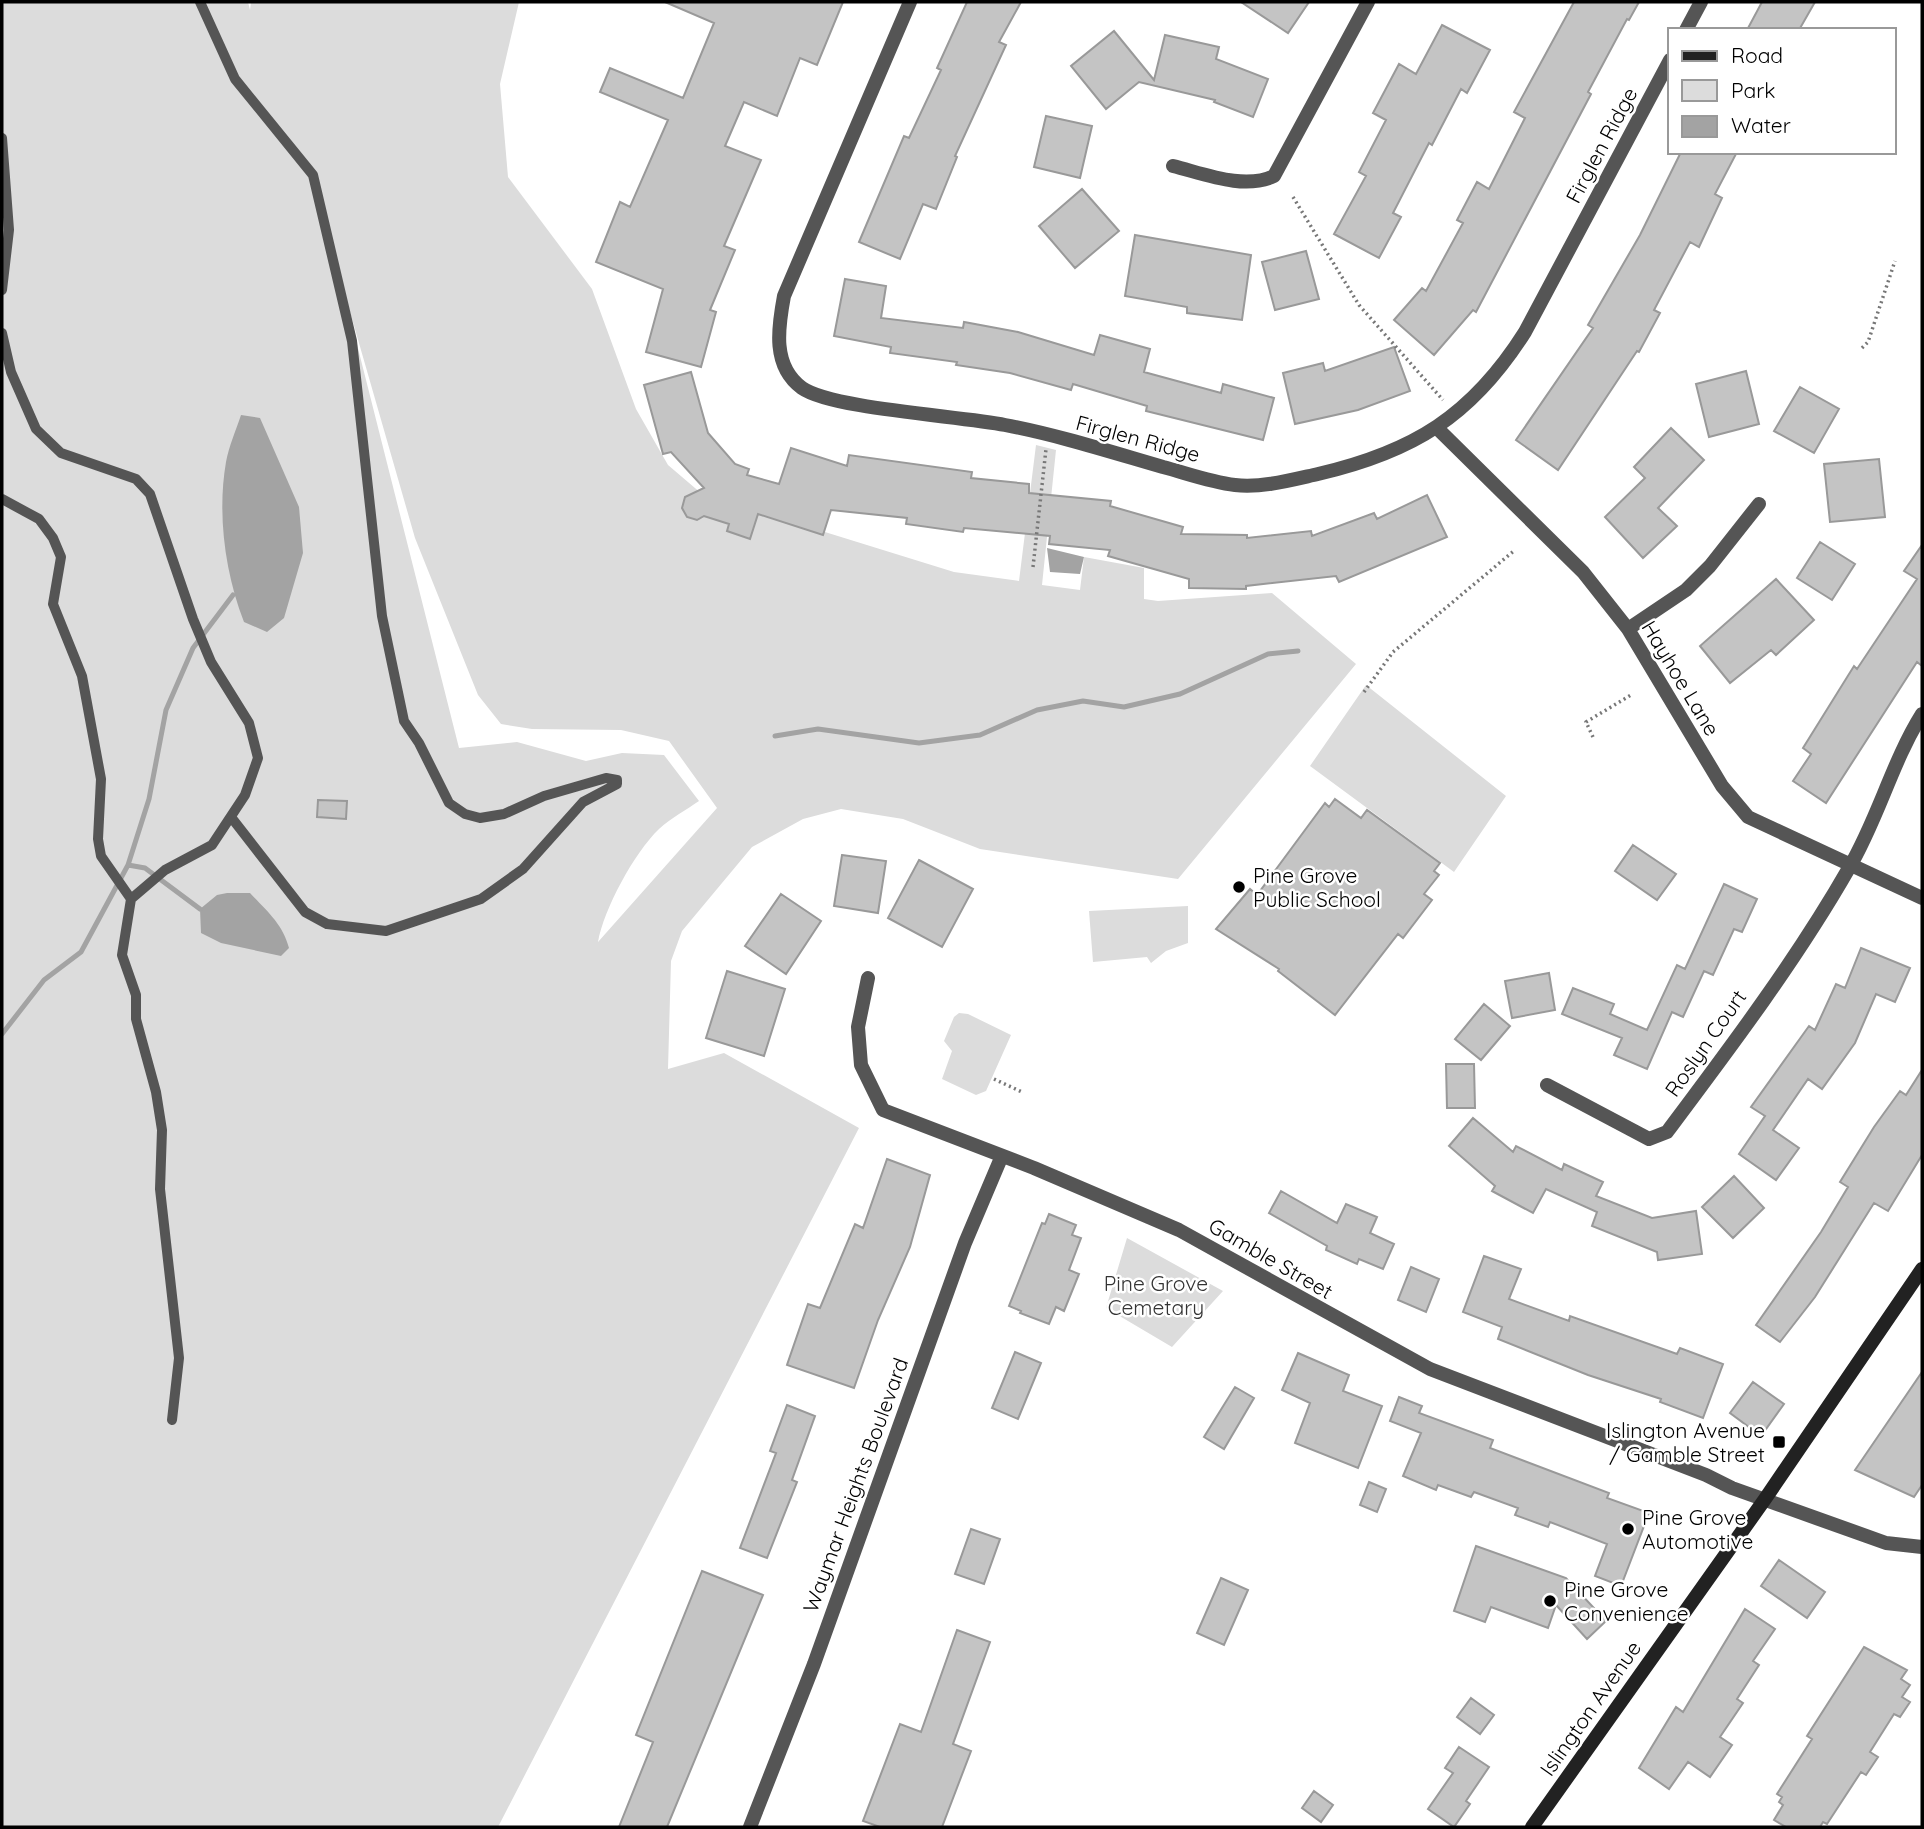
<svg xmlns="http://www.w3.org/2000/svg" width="1924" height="1829" viewBox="0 0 1924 1829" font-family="Quicksand,sans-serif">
  <rect width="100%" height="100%" fill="#fff"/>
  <!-- green -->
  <path fill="#dcdcdc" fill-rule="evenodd" d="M 2,2 L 248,2 L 250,10 L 251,2 L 519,2 L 500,84 L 508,177 L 592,289 L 636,409 L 668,465 L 702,494 L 954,572 L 1019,581 L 1036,445 L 1056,450 L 1042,585 L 1080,590 L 1084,557 L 1144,568 L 1144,599 L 1158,601 L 1272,593 L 1356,664 L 1178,879 L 980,849 L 903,819 L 841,809 L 803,819 L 752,847 L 682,931 L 671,961 L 668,1069 L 724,1053 L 859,1128 L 498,1827 L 2,1827 ZM 340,277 L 415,538 L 478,695 L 501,724 L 532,729 L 621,730 L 669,741 L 717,808 L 598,942 C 604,909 634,853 659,829 C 671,818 686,810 699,801 L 664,755 L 622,753 L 586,761 L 517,742 L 459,748 Z
    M 1366,685 L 1506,796 L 1454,872 L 1310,766 Z
    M 1188,906 L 1188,943 L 1166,951 L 1151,963 L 1147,957 L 1093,962 L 1089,911 Z
    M 959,1013 L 968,1014 L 1011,1035 L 986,1091 L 976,1095 L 942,1079 L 952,1051 L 944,1041 L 954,1017 Z
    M 1127,1238 L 1223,1291 L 1172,1347 L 1106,1308 Z"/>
  <!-- water -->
  <path fill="#a3a3a3" d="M 241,415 L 260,418 L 299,507 L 303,553 L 284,618 L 267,632 L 244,622 C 225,573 217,514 226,462 C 229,446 236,430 241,415 Z
    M 1047,548 L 1084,557 L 1080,574 L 1050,572 Z
    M 227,893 L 250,893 C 266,910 283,924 289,948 L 281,956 L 221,943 L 201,933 L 200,909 L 217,895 Z"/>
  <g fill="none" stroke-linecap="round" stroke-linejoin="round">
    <!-- stream -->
    <path stroke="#a3a3a3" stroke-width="5" d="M 775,736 L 818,729 L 919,743 L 980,735 L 1037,710 L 1083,701 L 1124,707 L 1180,694 L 1268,654 L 1298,651
      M 128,865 L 145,868 L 200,909
      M 2,1034 L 44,980 L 81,952 L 128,865 L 149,799 L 166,710 L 193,648 L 233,595"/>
  </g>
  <!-- building -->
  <path fill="#c4c4c4" stroke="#999" stroke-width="2" d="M 665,2 L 843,2 L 817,65 L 800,58 L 777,116 L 744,102 L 725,146 L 761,160 L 724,246 L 735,250 L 710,310 L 716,312 L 701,367 L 646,352 L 663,289 L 596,262 L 620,202 L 630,207 L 668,120 L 600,92 L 610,68 L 683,98 L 714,23 Z
    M 967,2 L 1021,2 L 999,42 L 1006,45 L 955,156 L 957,157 L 936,209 L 923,204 L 900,259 L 859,242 L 904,136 L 909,138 L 941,70 L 937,68 Z
    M 1241,2 L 1309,2 L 1288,33 Z
    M 1574,2 L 1639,2 L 1629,20 L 1627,19 L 1588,92 L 1591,94 L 1476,312 L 1473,310 L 1434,355 L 1394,320 L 1422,288 L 1426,291 L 1463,223 L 1457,220 L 1477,182 L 1489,189 L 1525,118 L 1514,112 Z
    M 1762,2 L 1815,2 L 1799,30 L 1747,30 Z
    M 1442,25 L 1490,50 L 1467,93 L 1461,89 L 1432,145 L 1429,143 L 1393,213 L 1401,217 L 1379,258 L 1334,234 L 1366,176 L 1359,172 L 1386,120 L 1373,113 L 1399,64 L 1416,74 Z
    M 1114,31 L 1154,80 L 1165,35 L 1219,47 L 1216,59 L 1268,79 L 1253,117 L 1214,102 L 1215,100 L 1139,82 L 1106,109 L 1071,66 Z
    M 1046,116 L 1092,126 L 1080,178 L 1034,167 Z
    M 1681,152 L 1737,152 L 1715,194 L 1722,198 L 1699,247 L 1690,242 L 1654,310 L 1660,313 L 1639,352 L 1637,351 L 1558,470 L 1516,440 L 1593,328 L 1588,325 L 1640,235 Z
    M 1082,189 L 1119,231 L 1075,268 L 1039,226 Z
    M 1135,235 L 1251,255 L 1242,320 L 1187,313 L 1187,307 L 1125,296 Z
    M 1306,251 L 1319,299 L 1275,310 L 1262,262 Z
    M 845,279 L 886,286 L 881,318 L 963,328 L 964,322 L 1018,332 L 1094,355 L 1100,335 L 1150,349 L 1144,372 L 1221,393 L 1223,384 L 1274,398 L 1263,440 L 1146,411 L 1147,406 L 1073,384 L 1071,390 L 1010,373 L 956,365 L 957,362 L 890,353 L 891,347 L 834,336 Z
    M 1394,347 L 1410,391 L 1358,410 L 1295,424 L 1283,373 L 1323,363 L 1325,371 Z
    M 1746,371 L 1759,424 L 1709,437 L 1696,384 Z
    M 691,372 L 708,433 L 735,464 L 749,469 L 747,475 L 779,484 L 791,448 L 847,466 L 849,455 L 972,472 L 971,478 L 1029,484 L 1029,493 L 1111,501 L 1110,506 L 1183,527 L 1181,534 L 1247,535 L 1247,538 L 1311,531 L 1312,536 L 1374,513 L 1377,519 L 1427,495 L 1447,537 L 1339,582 L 1336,576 L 1246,586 L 1246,589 L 1189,588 L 1189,579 L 1108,556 L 1110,550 L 1049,544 L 1050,536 L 964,528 L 963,532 L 906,524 L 907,518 L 831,510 L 823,535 L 758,514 L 750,539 L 727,531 L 729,524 L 704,516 L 697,520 L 687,517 L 682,508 L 685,497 L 704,488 L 671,452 L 663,454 L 644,385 Z
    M 1800,387 L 1839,409 L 1814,453 L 1774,431 Z
    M 1671,428 L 1704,460 L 1658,508 L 1677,526 L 1643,558 L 1605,517 L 1645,478 L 1634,467 Z
    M 1879,459 L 1885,517 L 1830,522 L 1824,464 Z
    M 1820,542 L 1855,564 L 1832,600 L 1797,578 Z
    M 1922,545 L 1922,666 L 1917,662 L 1826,803 L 1793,781 L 1811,754 L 1803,748 L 1854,666 L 1857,669 L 1917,579 L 1904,571 Z
    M 1776,579 L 1814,620 L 1776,655 L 1771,650 L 1730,683 L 1700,646 Z
    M 1335,799 L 1361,818 L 1367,810 L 1440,863 L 1434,871 L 1439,875 L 1424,894 L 1432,900 L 1403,938 L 1398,934 L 1335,1015 L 1278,971 L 1279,969 L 1216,929 L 1250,889 L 1257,895 L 1325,803 L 1329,807 Z
    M 318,800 L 347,801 L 346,819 L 317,817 Z
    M 1633,845 L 1676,874 L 1657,900 L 1615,871 Z
    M 842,855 L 886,861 L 878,913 L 834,906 Z
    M 919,860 L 973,889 L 942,947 L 888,918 Z
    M 1724,884 L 1757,899 L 1742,932 L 1734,929 L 1713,975 L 1704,971 L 1683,1017 L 1672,1012 L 1647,1069 L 1614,1055 L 1622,1038 L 1562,1014 L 1573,988 L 1614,1004 L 1610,1014 L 1647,1030 L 1677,965 L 1685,969 Z
    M 781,894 L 821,921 L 786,974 L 745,946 Z
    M 1861,948 L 1910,968 L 1895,1002 L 1876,994 L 1855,1043 L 1822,1089 L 1808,1079 L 1773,1130 L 1799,1148 L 1776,1180 L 1739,1154 L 1765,1116 L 1751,1107 L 1809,1026 L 1815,1030 L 1836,984 L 1845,988 Z
    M 727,971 L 785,989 L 764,1056 L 706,1038 Z
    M 1549,973 L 1555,1010 L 1512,1018 L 1505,981 Z
    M 1484,1004 L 1510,1026 L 1481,1060 L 1455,1039 Z
    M 1446,1064 L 1474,1064 L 1475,1108 L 1447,1108 Z
    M 1922,1070 L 1922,1155 L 1888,1211 L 1874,1203 L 1815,1297 L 1780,1342 L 1756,1325 L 1821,1232 L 1848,1187 L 1840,1182 L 1874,1127 L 1900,1091 L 1906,1095 Z
    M 1473,1118 L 1513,1152 L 1516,1146 L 1562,1170 L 1564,1164 L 1603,1182 L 1596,1196 L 1652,1218 L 1696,1211 L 1702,1254 L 1658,1260 L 1657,1252 L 1592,1226 L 1597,1212 L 1546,1189 L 1533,1213 L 1492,1191 L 1495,1186 L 1449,1146 Z
    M 887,1159 L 930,1175 L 910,1247 L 878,1320 L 854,1388 L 787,1365 L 808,1304 L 820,1308 L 855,1224 L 863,1228 Z
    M 1734,1176 L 1764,1208 L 1733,1238 L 1702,1207 Z
    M 1281,1191 L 1337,1223 L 1346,1204 L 1377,1217 L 1370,1233 L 1394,1244 L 1383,1269 L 1359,1259 L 1357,1264 L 1326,1250 L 1327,1246 L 1269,1213 Z
    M 1049,1214 L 1076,1225 L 1072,1235 L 1081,1238 L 1069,1270 L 1079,1274 L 1064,1311 L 1056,1307 L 1049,1324 L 1020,1313 L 1021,1311 L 1009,1306 L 1042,1223 L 1045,1224 Z
    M 1484,1256 L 1521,1269 L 1509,1299 L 1569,1321 L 1570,1316 L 1677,1354 L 1680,1348 L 1723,1364 L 1703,1418 L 1660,1402 L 1661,1399 L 1588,1375 L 1498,1339 L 1502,1327 L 1463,1312 Z
    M 1411,1267 L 1439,1279 L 1426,1312 L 1398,1300 Z
    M 1015,1352 L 1041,1363 L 1018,1419 L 992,1408 Z
    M 1298,1353 L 1349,1375 L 1343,1391 L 1382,1406 L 1358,1468 L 1295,1443 L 1310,1403 L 1282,1390 Z
    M 1922,1372 L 1922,1485 L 1914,1497 L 1855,1470 Z
    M 1753,1382 L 1784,1404 L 1761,1436 L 1730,1413 Z
    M 1235,1387 L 1254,1398 L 1224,1449 L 1204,1437 Z
    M 1399,1397 L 1422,1406 L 1419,1413 L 1493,1440 L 1490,1448 L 1609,1493 L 1607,1498 L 1649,1513 L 1621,1586 L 1595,1576 L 1607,1544 L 1550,1522 L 1548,1527 L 1515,1515 L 1518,1508 L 1474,1492 L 1471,1497 L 1438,1485 L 1436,1490 L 1403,1476 L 1421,1433 L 1390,1421 Z
    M 787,1405 L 815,1416 L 792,1480 L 797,1482 L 767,1558 L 740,1548 L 776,1453 L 770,1451 Z
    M 1369,1482 L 1386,1489 L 1377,1512 L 1360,1505 Z
    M 971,1529 L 1000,1539 L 984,1584 L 955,1574 Z
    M 1476,1546 L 1566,1578 L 1606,1621 L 1587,1639 L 1556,1605 L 1548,1628 L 1491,1607 L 1485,1622 L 1454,1611 Z
    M 1779,1560 L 1825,1592 L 1807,1618 L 1761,1586 Z
    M 702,1571 L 763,1595 L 667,1827 L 619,1827 L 653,1742 L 636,1735 Z
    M 1221,1578 L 1248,1590 L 1224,1645 L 1197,1633 Z
    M 1745,1609 L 1775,1629 L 1753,1661 L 1759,1665 L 1737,1699 L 1743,1703 L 1720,1737 L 1732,1745 L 1710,1777 L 1688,1762 L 1669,1789 L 1639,1768 L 1676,1707 L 1683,1712 Z
    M 957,1630 L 990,1642 L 953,1744 L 971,1751 L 942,1827 L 880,1827 L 863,1821 L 900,1724 L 921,1732 Z
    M 1864,1647 L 1907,1670 L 1901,1679 L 1910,1685 L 1902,1697 L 1910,1702 L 1900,1717 L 1894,1714 L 1870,1752 L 1878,1757 L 1866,1775 L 1861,1772 L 1827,1824 L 1823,1822 L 1820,1827 L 1786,1827 L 1774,1820 L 1783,1805 L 1779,1802 L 1782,1797 L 1777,1794 L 1812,1739 L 1807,1736 Z
    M 1471,1698 L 1494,1715 L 1480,1734 L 1457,1717 Z
    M 1459,1747 L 1489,1767 L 1466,1801 L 1470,1804 L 1454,1827 L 1428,1809 L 1453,1773 L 1445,1768 Z
    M 1314,1791 L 1333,1805 L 1321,1822 L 1302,1808 Z"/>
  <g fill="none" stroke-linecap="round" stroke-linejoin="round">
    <!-- path -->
    <path stroke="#777" stroke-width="3.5" stroke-dasharray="2 3.5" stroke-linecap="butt" d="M 1293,197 L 1359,305 L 1443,400
      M 1862,348 L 1868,342 L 1895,261
      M 1033,567 L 1046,449
      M 1364,692 L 1393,652 L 1515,550
      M 1593,737 L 1586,722 L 1631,695
      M 994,1079 L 1022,1092"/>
    <!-- service -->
    <path stroke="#555" stroke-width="10" d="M 200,2 L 235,79 L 313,175 L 352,341 L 382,616 L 404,721 L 419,743 L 449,803 L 465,814 L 480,818 L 504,814 L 544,796 L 606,778 L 617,780 L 617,784 L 583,802 L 523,869 L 481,899 L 386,931 L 327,924 L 305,912 L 231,817
      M 2,138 L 9,230 L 2,290
      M 2,333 L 11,372 L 36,429 L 61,453 L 136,479 L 150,494 L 193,619 L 211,662 L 249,723 L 258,758 L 245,795 L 212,845 L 165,870 L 131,899 L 122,955 L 136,995 L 136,1019 L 156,1092 L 162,1130 L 160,1189 L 179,1358 L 172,1420
      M 2,499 L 39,519 L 53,538 L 61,557 L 53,604 L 82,676 L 101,779 L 98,839 L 101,856 L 131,899"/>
    <!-- minor -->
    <path stroke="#555" stroke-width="14" d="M 910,2 L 784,296 C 778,328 772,366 802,388 C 832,409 961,416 1005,425 C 1058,435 1111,452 1163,467 C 1186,473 1210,482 1235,485 C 1262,488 1291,480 1318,474 C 1413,452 1472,416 1525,332 L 1670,60
      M 1686,30 L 1701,2
      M 1173,166 C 1205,174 1244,190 1274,176 L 1368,2
      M 1438,429 L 1583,572 L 1628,629 L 1722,786 L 1748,817 L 1922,898
      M 1628,629 L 1686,590 L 1710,566 L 1759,504
      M 868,978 L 858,1027 L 861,1065 L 883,1110 L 1034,1168 L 1179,1230 L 1430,1369 L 1706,1475 L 1732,1488 L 1886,1543 L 1922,1547
      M 1547,1085 L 1649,1139 L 1667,1132 C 1730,1048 1797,959 1849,868 C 1878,819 1892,762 1922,714
      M 750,1827 L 814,1664 L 965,1243 L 1001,1158"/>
    <!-- secondary -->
    <path stroke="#222" stroke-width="14" d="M 1532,1827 L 1765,1499 L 1922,1269"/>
  </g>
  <!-- markers -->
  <g fill="#000" stroke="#fff" stroke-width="2.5">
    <circle cx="1239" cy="887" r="7"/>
    <rect x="1772" y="1435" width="14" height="14" rx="3.5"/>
    <circle cx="1628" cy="1529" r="7"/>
    <circle cx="1550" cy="1601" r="7"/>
  </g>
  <g text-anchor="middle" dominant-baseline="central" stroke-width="5" stroke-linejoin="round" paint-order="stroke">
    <!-- street labels -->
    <g font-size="21" fill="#000" stroke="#fff">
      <text transform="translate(1601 145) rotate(-62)">Firglen Ridge</text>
      <text transform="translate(1138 438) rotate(15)">Firglen Ridge</text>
      <text transform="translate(1681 678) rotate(59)">Hayhoe Lane</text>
      <text transform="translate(1705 1043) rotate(-55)">Roslyn Court</text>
      <text transform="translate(1271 1258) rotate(30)">Gamble Street</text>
      <text transform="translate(855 1485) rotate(-70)">Waymar Heights Boulevard</text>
      <text transform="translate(1590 1708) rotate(-55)">Islington Avenue</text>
    </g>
    <!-- poi labels -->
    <g font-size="21" fill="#000" stroke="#fff" text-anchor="start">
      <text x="1253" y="875">Pine Grove<tspan x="1253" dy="24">Public School</tspan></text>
      <text x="1765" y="1430" text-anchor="end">Islington Avenue<tspan x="1765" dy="24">/ Gamble Street</tspan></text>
      <text x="1642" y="1517">Pine Grove<tspan x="1642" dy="24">Automotive</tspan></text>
      <text x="1564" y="1589">Pine Grove<tspan x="1564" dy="24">Convenience</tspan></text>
    </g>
    <!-- park labels -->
    <g font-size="21" fill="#333" stroke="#fff">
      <text x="1156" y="1283">Pine Grove<tspan x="1156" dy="24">Cemetary</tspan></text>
    </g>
  </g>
  <!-- border -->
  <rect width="1924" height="1829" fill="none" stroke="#000000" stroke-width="7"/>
  <!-- legend -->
  <rect x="1668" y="28" width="228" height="126" fill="#ffffff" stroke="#999999" stroke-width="2"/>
  <rect x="1682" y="51" width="35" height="10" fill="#222222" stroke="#999999" stroke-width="2"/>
  <text x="1731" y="63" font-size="21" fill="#000000">Road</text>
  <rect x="1682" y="80" width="35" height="21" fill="#dcdcdc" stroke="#999999" stroke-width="2"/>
  <text x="1731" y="98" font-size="21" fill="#000000">Park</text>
  <rect x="1682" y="116" width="35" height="21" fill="#a3a3a3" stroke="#999999" stroke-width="2"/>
  <text x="1731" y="133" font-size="21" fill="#000000">Water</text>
</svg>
